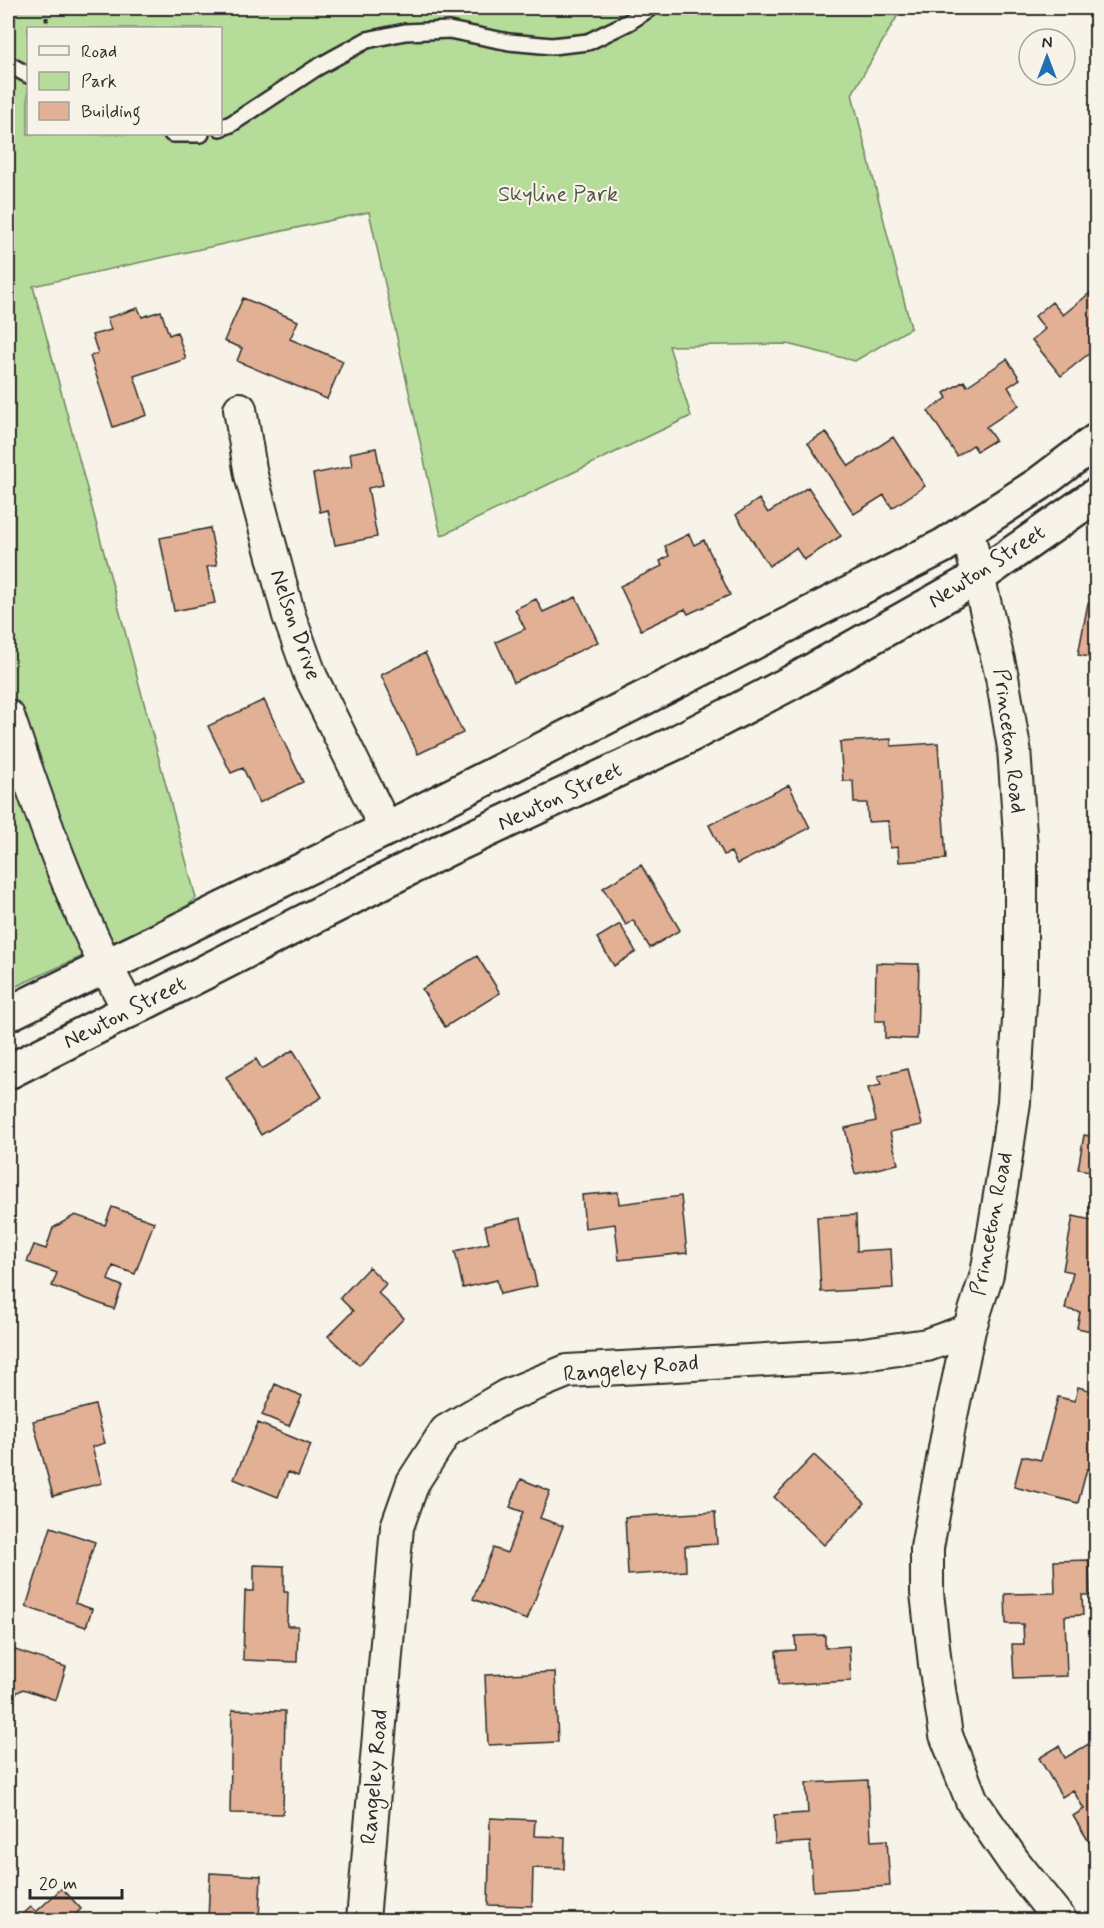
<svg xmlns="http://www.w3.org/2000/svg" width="1104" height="1928" viewBox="0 0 1104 1928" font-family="Mynerve,sans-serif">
  <rect width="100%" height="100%" fill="#f7f3e8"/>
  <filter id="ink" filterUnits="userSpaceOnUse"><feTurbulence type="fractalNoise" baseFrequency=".0167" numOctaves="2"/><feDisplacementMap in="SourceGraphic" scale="12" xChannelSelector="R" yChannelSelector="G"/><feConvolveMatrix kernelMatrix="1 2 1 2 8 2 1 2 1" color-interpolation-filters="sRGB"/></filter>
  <g filter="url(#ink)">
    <!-- green -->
    <path fill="#b5dc99" stroke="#708462" stroke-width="1.5" fill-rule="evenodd" d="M 8,8 L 902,8 L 852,94 L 911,328 L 855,361 L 787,344 L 669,346 L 691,416 L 441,536 L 369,212 L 33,286 L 196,898 L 182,911 L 8,990 ZM 28,28 L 220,28 L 220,134 L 28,134 Z"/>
    <!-- building -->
    <path fill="#e2b094" stroke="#2b2b2b" stroke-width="1.5" d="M 1096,288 L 1096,348 L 1061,376 L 1032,340 L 1045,329 L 1035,316 L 1052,302 L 1063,315 Z
      M 243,298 L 298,321 L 290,339 L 343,361 L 327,399 L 237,361 L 242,348 L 224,341 Z
      M 138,308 L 142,317 L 161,311 L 169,335 L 177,332 L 186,359 L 134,376 L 147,415 L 113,427 L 90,356 L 98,353 L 92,335 L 111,330 L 107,318 Z
      M 1007,359 L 1020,379 L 1008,387 L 1019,405 L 986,427 L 995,440 L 977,451 L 973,445 L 957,456 L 928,411 L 947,398 L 944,393 L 964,381 L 967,386 Z
      M 826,432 L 849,466 L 893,437 L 925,486 L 892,508 L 884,495 L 854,514 L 808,443 Z
      M 376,448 L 383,485 L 368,488 L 377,537 L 335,545 L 328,510 L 320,512 L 313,474 L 352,466 L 350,453 Z
      M 808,487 L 841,536 L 804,560 L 796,548 L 769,566 L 736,515 L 759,499 L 768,513 Z
      M 210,528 L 217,565 L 207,567 L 215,603 L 174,611 L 160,538 Z
      M 689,534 L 694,545 L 704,540 L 730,595 L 688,614 L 685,609 L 641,630 L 620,586 L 662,566 L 660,561 L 669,556 L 665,546 Z
      M 576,597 L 598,642 L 514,682 L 496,642 L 525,629 L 515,609 L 536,599 L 543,612 Z
      M 1088,603 L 1096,604 L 1096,658 L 1078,655 Z
      M 425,653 L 463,733 L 418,754 L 381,675 Z
      M 264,700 L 303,782 L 259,803 L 243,768 L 231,773 L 208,726 Z
      M 891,739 L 891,746 L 938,743 L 946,859 L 899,862 L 898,847 L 890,848 L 888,821 L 868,822 L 867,803 L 854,803 L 853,781 L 843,781 L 840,742 Z
      M 789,785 L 810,828 L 737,864 L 731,852 L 724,855 L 709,825 Z
      M 641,865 L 680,930 L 650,948 L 633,920 L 626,925 L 603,888 Z
      M 620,924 L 636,952 L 614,966 L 597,938 Z
      M 477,956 L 500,993 L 445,1027 L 422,989 Z
      M 876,963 L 919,964 L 917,1039 L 885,1038 L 885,1021 L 875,1021 Z
      M 293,1050 L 322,1097 L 261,1135 L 226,1077 L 256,1059 L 262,1069 Z
      M 908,1069 L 922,1125 L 890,1132 L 898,1164 L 855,1174 L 845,1128 L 876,1121 L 868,1088 L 881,1085 L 878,1076 Z
      M 1084,1135 L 1096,1137 L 1096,1172 L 1078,1169 Z
      M 618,1192 L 619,1204 L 681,1196 L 687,1253 L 619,1260 L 615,1224 L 585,1228 L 582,1195 Z
      M 112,1207 L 154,1222 L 135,1274 L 113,1266 L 108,1280 L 122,1286 L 114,1309 L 52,1286 L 57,1273 L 27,1262 L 34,1245 L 46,1249 L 53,1228 L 75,1215 L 105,1225 Z
      M 856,1215 L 857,1251 L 891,1249 L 893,1288 L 821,1292 L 817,1217 Z
      M 1073,1216 L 1096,1221 L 1096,1332 L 1077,1328 L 1080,1312 L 1065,1309 L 1073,1272 L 1063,1270 Z
      M 521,1218 L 537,1286 L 500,1294 L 497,1280 L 463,1288 L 455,1251 L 489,1243 L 485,1226 Z
      M 369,1267 L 386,1284 L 378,1293 L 404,1318 L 359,1365 L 328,1336 L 353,1311 L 340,1298 Z
      M 275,1384 L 302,1396 L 289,1426 L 262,1415 Z
      M 1078,1387 L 1096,1392 L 1096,1472 L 1087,1469 L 1078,1503 L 1014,1487 L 1022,1456 L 1041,1460 L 1058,1397 L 1075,1401 Z
      M 95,1405 L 105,1443 L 92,1447 L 102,1483 L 53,1496 L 33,1421 Z
      M 258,1423 L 311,1445 L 298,1476 L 288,1472 L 278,1497 L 234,1479 Z
      M 814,1455 L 865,1503 L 824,1545 L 774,1497 Z
      M 521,1479 L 550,1491 L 540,1518 L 563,1526 L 527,1620 L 473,1599 L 493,1548 L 507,1553 L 523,1512 L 510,1507 Z
      M 715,1512 L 717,1544 L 685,1546 L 686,1571 L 628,1575 L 625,1517 Z
      M 51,1527 L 95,1542 L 75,1603 L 92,1609 L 86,1627 L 26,1607 Z
      M 1089,1560 L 1090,1595 L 1082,1595 L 1083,1615 L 1065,1616 L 1067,1676 L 1014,1678 L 1012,1644 L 1024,1644 L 1023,1624 L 1006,1624 L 1005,1594 L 1055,1593 L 1054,1561 Z
      M 254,1565 L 284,1566 L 284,1592 L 288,1592 L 287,1626 L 298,1626 L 297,1662 L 243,1660 L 245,1591 L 254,1591 Z
      M 825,1635 L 825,1648 L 849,1646 L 851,1681 L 778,1685 L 776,1651 L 796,1650 L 795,1636 Z
      M 8,1637 L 15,1650 L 66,1667 L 56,1700 L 23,1689 L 8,1698 Z
      M 555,1672 L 558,1742 L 488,1745 L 485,1675 Z
      M 232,1710 L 285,1711 L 283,1814 L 230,1813 Z
      M 1092,1742 L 1096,1750 L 1096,1853 L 1073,1816 L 1084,1809 L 1073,1790 L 1062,1797 L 1039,1758 L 1059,1746 L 1065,1758 Z
      M 868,1780 L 871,1841 L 887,1840 L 890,1886 L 813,1891 L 810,1842 L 775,1844 L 774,1815 L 808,1813 L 806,1783 Z
      M 490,1818 L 535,1820 L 534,1836 L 565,1837 L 564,1869 L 533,1868 L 532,1906 L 488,1905 Z
      M 210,1873 L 261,1876 L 259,1920 L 208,1920 Z
      M 62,1888 L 81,1909 L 69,1920 L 16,1920 L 31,1907 L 36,1912 Z"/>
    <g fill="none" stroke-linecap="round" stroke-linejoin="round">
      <!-- service casing -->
      <g stroke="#2b2b2b" stroke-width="20">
        <path id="service" d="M 8,64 L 28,75
          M 220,128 L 231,124 L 316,68 L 367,40 L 405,32 L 449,30 L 509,42 L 552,46 L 588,42 L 629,22 L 650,8
          M 172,134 L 201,134"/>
      </g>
      <!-- minor casing -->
      <g stroke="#2b2b2b" stroke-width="36">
        <path id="minor" d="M 240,409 L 251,475 L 289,616 L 311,677 L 386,829
          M 967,529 L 1002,677 L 1014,748 L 1021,849 L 1021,986 L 1014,1102 L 1002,1183 L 987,1274 L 969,1330 L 950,1421 L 927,1548 L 927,1593 L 935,1664 L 946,1735 L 972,1801 L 1014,1862 L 1060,1920
          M 8,716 C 42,817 77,918 130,1011
          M 363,1920 L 397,1527 L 413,1482 L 446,1431 L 506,1396 L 567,1371 L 856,1355 L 927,1345 L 969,1330"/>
      </g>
      <!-- secondary casing -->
      <g stroke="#2b2b2b" stroke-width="38">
        <path id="secondary" d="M 8,1014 L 386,829 L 943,546 L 1039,484 L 1096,441
          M 8,1072 L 447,849 L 675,743 L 792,682 L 980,576 L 1096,495"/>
      </g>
      <!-- path -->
      <path stroke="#2b2b2b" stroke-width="4" stroke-dasharray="4.5 4.5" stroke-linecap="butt" d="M 46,8 L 47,28"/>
      <!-- service -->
      <use href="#service" stroke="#f7f3e8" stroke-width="15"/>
      <!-- minor -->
      <use href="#minor" stroke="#f7f3e8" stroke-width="32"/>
      <!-- secondary -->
      <use href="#secondary" stroke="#f7f3e8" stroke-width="33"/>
    </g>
  </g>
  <g text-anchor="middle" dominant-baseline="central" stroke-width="4.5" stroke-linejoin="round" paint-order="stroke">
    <!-- park labels -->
    <g font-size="22" fill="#4e5746" stroke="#f7f3e8">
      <text x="558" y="195">Skyline Park</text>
    </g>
    <!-- street labels -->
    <g font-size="22" fill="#2b2b2b" stroke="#f7f3e8">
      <text transform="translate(987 567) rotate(-33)">Newton Street</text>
      <text transform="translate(295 625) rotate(71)">Nelson Drive</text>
      <text transform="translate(1009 741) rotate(83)">Princeton Road</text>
      <text transform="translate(560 797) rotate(-25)">Newton Street</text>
      <text transform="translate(125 1013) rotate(-27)">Newton Street</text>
      <text transform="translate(992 1224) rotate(-79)">Princeton Road</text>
      <text transform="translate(631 1369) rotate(-5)">Rangeley Road</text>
      <text transform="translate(375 1777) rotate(-85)">Rangeley Road</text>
    </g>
  </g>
  <!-- margin -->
  <rect width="1104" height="1928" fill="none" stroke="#f7f3e8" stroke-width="30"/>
  <rect x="15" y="15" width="1074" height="1898" fill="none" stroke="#2b2b2b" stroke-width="2" filter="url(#ink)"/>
  <!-- legend -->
  <rect x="27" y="27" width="195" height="108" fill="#f7f3e8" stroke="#a5a39c" stroke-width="1.5"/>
  <rect x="39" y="46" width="30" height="9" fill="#f7f3e8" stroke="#a5a39c" stroke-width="1.5"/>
  <text x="81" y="57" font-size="18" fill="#2b2b2b">Road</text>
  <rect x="39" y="72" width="30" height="18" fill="#b5dc99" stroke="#a5a39c" stroke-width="1.5"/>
  <text x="81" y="87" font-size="18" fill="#2b2b2b">Park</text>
  <rect x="39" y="102" width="30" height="18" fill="#e2b094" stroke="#a5a39c" stroke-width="1.5"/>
  <text x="81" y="117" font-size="18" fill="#2b2b2b">Building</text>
  <!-- north arrow -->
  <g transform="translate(1047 57)"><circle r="28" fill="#f7f3e8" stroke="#a5a39c" stroke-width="1.5"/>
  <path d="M0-4.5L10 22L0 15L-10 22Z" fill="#1f6fb2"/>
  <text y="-9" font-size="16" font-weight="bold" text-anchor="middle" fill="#2b2b2b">N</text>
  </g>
  <!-- scale -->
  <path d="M30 1889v9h92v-9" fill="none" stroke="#2b2b2b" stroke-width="3"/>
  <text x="39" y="1889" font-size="18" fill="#2b2b2b" stroke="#f7f3e8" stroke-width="4.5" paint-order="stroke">20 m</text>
</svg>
